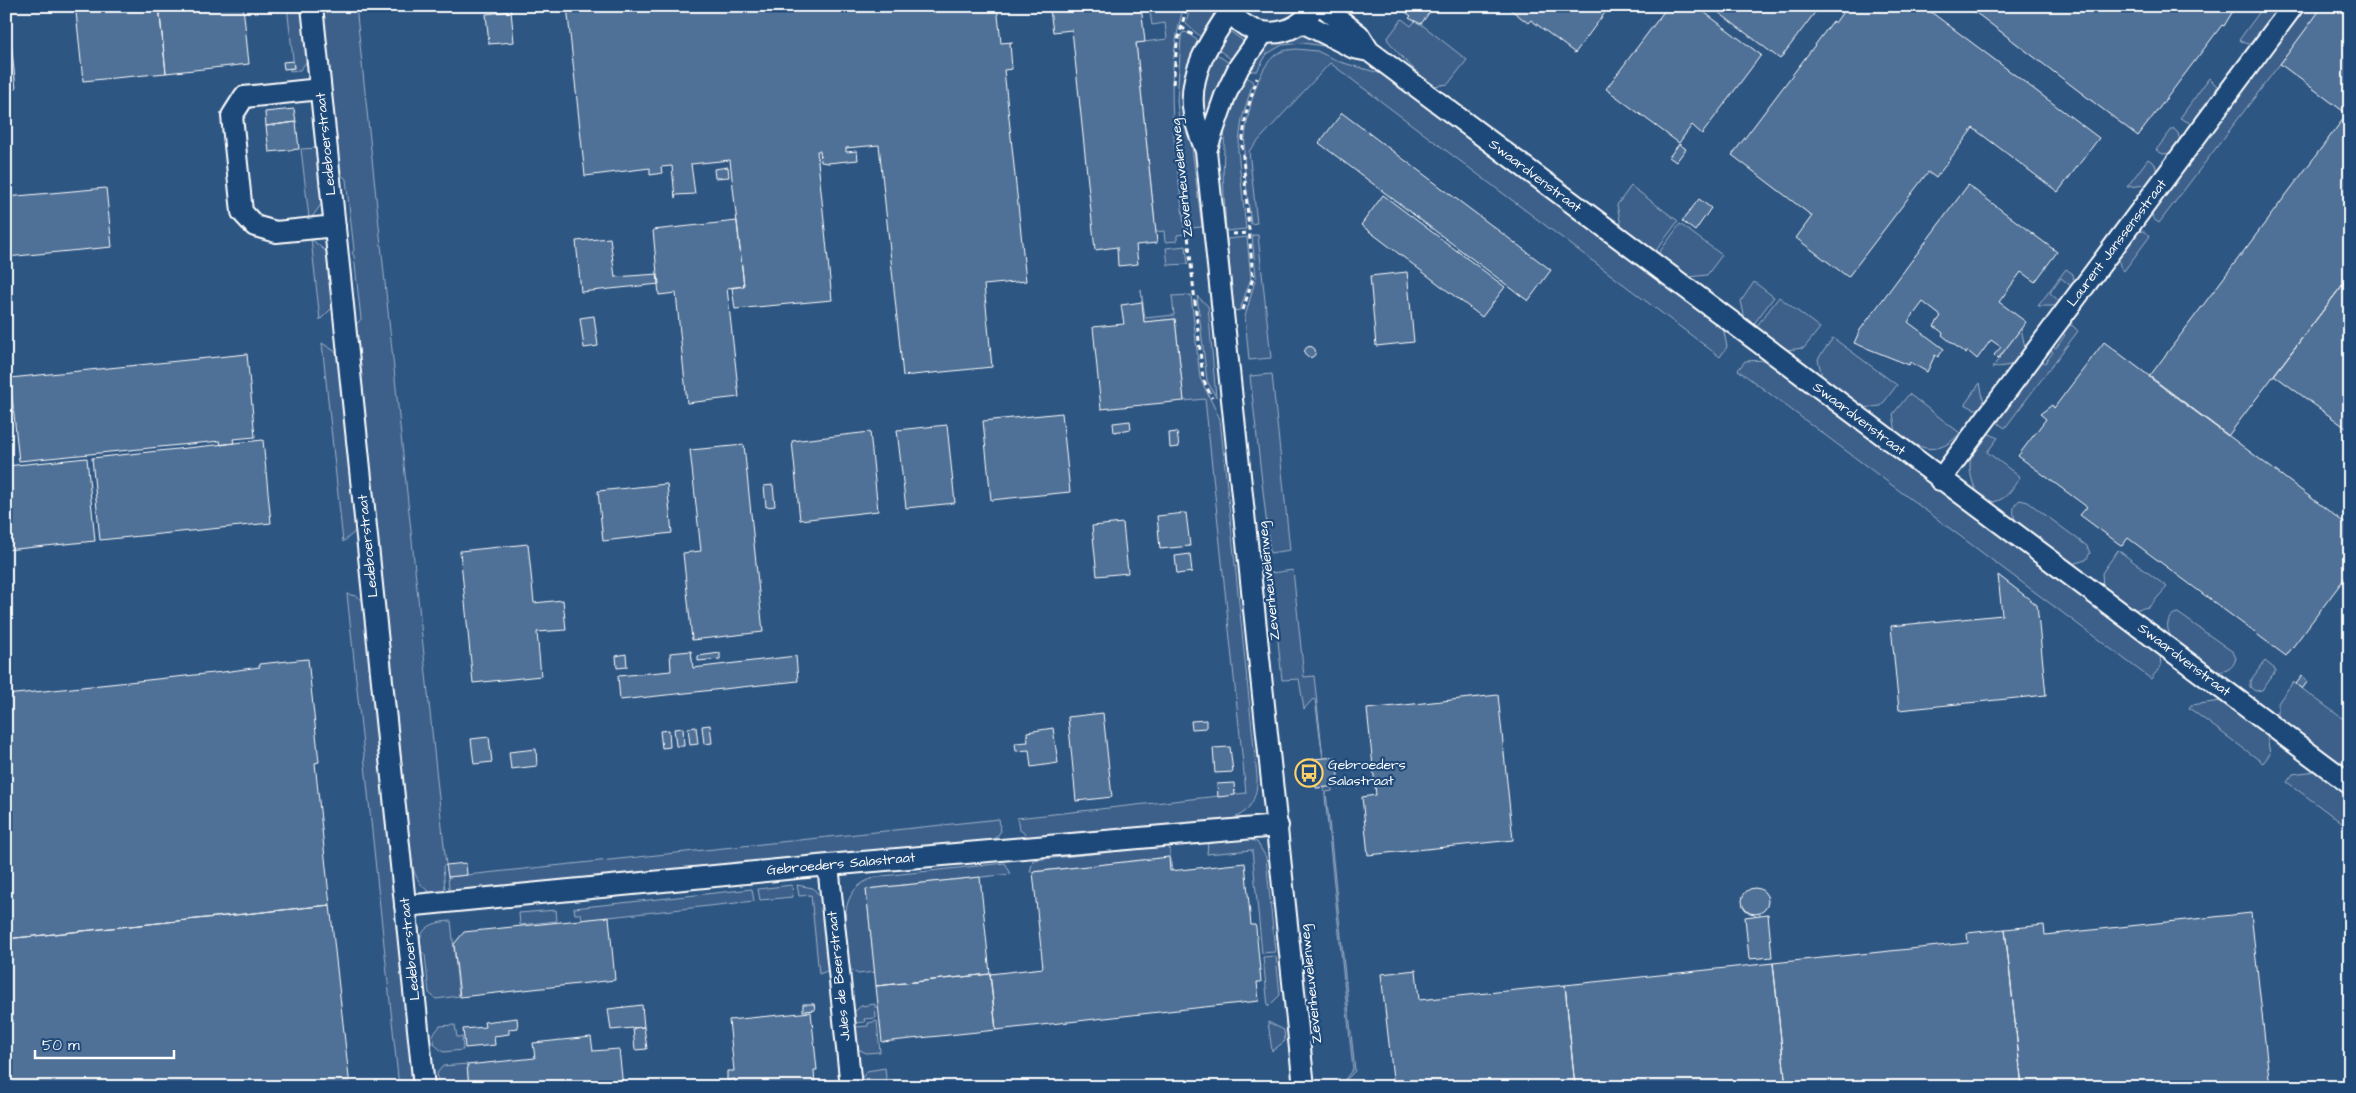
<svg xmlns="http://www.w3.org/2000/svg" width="2356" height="1093" viewBox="0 0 2356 1093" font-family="'Architects Daughter',sans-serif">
  <rect width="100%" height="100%" fill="#1f4a7a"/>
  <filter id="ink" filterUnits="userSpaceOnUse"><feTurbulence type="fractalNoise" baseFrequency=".02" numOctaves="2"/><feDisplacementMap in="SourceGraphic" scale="10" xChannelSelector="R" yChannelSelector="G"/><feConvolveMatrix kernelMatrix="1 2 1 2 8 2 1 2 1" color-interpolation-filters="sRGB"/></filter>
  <g filter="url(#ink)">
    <!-- built -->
    <path fill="#2e5683" d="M 6,6 L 2350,6 L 2350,1087 L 6,1087 Z"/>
    <!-- green -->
    <path fill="#3c618b" stroke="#9eb0c5" d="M 287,6 L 302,6 L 308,60 L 300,70 L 290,71 L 290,69 L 294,68 Z
      M 322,6 L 356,6 L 446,865 L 443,866 L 446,901 C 427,893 416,884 412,863 L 356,325 L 361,319 L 354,256 L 352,253 L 354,250 L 346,179 L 340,174 Z
      M 1149,6 L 1184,6 C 1161,81 1177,158 1185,234 L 1177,235 L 1177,241 L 1165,242 L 1164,231 L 1156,232 L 1136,43 L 1167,39 L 1165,23 L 1152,25 Z
      M 1190,6 L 1217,6 L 1203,39 L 1186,24 Z
      M 2264,6 L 2281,6 L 2254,42 C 2249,46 2244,43 2239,40 Z
      M 2305,6 L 2324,6 L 2159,223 L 2153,219 L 2152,211 Z
      M 1402,19 L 1411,26 L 1416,20 L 1467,60 L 1448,84 L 1434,86 C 1414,70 1402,59 1387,39 Z
      M 1228,30 L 1245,42 L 1232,60 L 1216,48 Z
      M 1186,32 L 1201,43 L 1190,132 L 1202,227 L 1190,228 L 1177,101 L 1181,37 L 1182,33 Z
      M 1299,35 L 1306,35 L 1330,47 L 1303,43 L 1282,45 L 1267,54 L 1257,71 L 1247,71 L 1267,44 Z
      M 1296,49 L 1317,51 L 1340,62 L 1379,73 L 1418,98 L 1723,327 L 1727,347 L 1720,357 L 1330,63 L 1249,151 L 1257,223 L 1251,224 C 1248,200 1244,175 1244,150 C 1245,125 1254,73 1274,56 C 1281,50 1288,50 1296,49 Z
      M 1211,50 L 1233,66 L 1209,116 L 1204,116 L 1199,97 Z
      M 1243,74 L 1253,82 L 1242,119 L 1238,150 L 1246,229 L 1226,231 L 1223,175 L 1225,121 Z
      M 2209,78 L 2217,86 C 2217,97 2200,118 2190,123 L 2180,118 Z
      M 2173,128 L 2178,133 L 2180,141 L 2170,153 L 2163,154 L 2156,150 Z
      M 317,148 L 323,202 L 312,217 L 309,218 L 301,149 Z
      M 2148,159 L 2155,164 L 2157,172 L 2147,185 L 2127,187 Z
      M 1631,186 L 1678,221 L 1655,252 L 1621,225 L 1617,205 Z
      M 1680,224 L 1722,255 L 1707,275 L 1689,277 L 1658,254 Z
      M 2143,231 L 2150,236 L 2124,271 L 2120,266 L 2118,256 L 2136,232 Z
      M 1252,235 L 1258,235 L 1271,358 L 1249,360 L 1245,317 L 1256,277 Z
      M 1247,237 L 1251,278 L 1240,310 L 1234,311 L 1227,239 Z
      M 311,239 L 328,253 L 334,306 L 320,320 Z
      M 1186,246 L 1188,264 L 1168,265 L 1166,248 Z
      M 2066,269 L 2073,274 L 2074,282 L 2071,286 L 2061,278 L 2050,293 L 2059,301 L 2056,306 L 2038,306 Z
      M 1754,282 L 1774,297 L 1753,325 L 1745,319 L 1741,301 Z
      M 1141,290 L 1145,318 L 1174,315 L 1172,296 L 1191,295 L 1200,378 L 1220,419 L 1257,776 C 1258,796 1251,812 1232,819 L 1033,841 L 1019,829 L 1017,818 L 1246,793 L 1205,399 L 1184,401 L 1175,319 L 1144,322 Z
      M 1197,296 L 1208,306 L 1216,397 L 1207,381 Z
      M 1779,297 L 1820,328 L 1804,348 L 1786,350 L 1756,327 Z
      M 2072,325 L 2078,331 L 2005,428 L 1999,424 L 1997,419 L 2040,359 L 2045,363 L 2053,352 L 2049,348 L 2051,345 L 2056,348 L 2065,335 L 2061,332 L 2066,326 Z
      M 2021,328 L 2025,348 L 2011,365 L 1992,368 Z
      M 1833,338 L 1897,385 L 1881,406 L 1863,408 L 1822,377 L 1818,359 Z
      M 322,343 L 339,354 L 357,530 L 343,542 Z
      M 1766,360 L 2160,655 L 2161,666 L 2151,679 L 1738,370 L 1745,361 Z
      M 1272,374 L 1290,550 L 1270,553 L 1250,376 Z
      M 1980,383 L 1984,403 L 1979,409 L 1974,409 L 1965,404 Z
      M 1909,394 L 1960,433 C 1938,458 1918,449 1896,433 L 1893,414 Z
      M 1990,434 L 1998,438 L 1987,452 L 2020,477 C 2015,484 2010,494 2003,498 C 1980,514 1966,475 1971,458 C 1973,449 1980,442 1985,435 Z
      M 2020,500 L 2028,502 L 2087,546 L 2090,553 L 2086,560 L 2072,564 L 2017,524 C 2013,515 2011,506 2020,500 Z
      M 2118,550 L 2167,587 L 2149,607 L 2132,610 L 2103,588 L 2102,573 Z
      M 1293,570 L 1304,677 L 1314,676 L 1323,758 L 1315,700 L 1313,699 L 1304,709 L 1299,679 L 1282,680 L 1271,573 Z
      M 347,594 L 356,596 L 364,601 L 414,1087 L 399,1087 Z
      M 2178,613 L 2233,652 L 2236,658 C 2233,670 2225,672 2214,672 C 2202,663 2163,641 2168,623 C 2169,617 2172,614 2178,613 Z
      M 2265,661 L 2276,670 L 2262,690 L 2255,691 L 2250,687 L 2250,681 Z
      M 2293,682 L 2350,724 L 2350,773 L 2278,718 L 2278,703 Z
      M 2221,701 L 2267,736 L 2270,754 L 2263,763 L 2189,708 L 2191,705 Z
      M 2315,771 L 2350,798 L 2350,829 L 2287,782 L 2293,774 Z
      M 1332,786 L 1332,791 L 1326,792 L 1355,1071 L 1346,1080 L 1347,1087 L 1342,1087 L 1342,1083 L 1353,1069 L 1324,787 Z
      M 999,819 L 1001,831 L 990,845 L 450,901 L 448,877 Z
      M 1246,838 L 1257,842 L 1266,857 L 1275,952 L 1262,953 L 1252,850 L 1207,854 L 1208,842 Z
      M 1169,846 L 1172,871 L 1168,858 L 1030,872 L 1033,860 Z
      M 1005,863 L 1011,874 L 866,889 L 875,972 L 858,974 L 850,969 C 846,933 832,885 882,876 Z
      M 792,885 L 793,897 L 760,900 L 758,889 Z
      M 797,885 L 813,888 L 822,899 L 830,970 L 819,974 L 811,895 L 799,896 Z
      M 752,889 L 754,901 L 582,920 L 581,914 L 575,914 L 574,908 Z
      M 556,910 L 557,921 L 520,925 L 519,913 Z
      M 451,921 L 459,996 L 436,999 L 429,993 L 425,955 L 419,949 C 418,928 432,922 451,921 Z
      M 1276,956 L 1280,995 L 1268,1007 L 1263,957 Z
      M 875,1004 L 876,1018 L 864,1019 L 865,1022 L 856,1023 L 854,1012 L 861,1006 Z
      M 877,1021 L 880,1052 L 866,1053 L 858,1049 L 856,1027 L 868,1026 L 868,1023 Z
      M 1268,1022 L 1284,1030 L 1285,1041 L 1272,1051 Z
      M 455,1025 L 457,1037 L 462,1037 L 463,1050 L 443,1052 L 435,1045 L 433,1035 L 440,1026 Z
      M 467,1064 L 469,1087 L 439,1087 L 437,1073 L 443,1066 Z
      M 885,1068 L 887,1087 L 862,1085 L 861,1079 L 867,1071 Z"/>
    <!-- building -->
    <path fill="#507197" stroke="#fff" d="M 132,6 L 159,6 L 166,73 L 83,81 L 76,12 Z
      M 159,6 L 243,6 L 249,64 L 166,73 Z
      M 567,6 L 997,6 L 1001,43 L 1013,42 L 1010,43 L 1012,69 L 1004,70 L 1026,281 L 984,285 L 992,367 L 903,376 L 879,145 L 846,148 L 846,152 L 857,151 L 858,160 L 828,163 L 821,162 L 820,151 L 817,151 L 832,300 L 735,309 L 732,288 L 744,286 L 730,160 L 691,164 L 695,194 L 676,195 L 675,198 L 672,166 L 661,167 L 662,173 L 650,175 L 650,168 L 585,176 Z
      M 1088,6 L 1141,6 L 1145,42 L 1136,43 L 1157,243 L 1136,245 L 1138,264 L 1118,266 L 1117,247 L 1095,250 L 1072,30 L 1053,32 L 1050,10 Z
      M 1398,6 L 1434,6 L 1421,24 L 1409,18 L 1411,16 Z
      M 1506,6 L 1610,6 L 1575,53 L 1531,20 L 1528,23 Z
      M 1668,6 L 1696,6 L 1761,55 L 1702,134 L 1692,125 L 1679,143 L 1606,89 Z
      M 1710,6 L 1809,6 L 1816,11 L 1780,59 Z
      M 1847,6 L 1923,6 L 2099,138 L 2058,192 L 1973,128 L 1936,178 L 1928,172 L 1848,277 L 1796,238 L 1812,216 L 1732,155 L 1833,21 L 1835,23 Z
      M 1967,6 L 2236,6 L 2224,26 L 2222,25 L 2138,136 Z
      M 2323,6 L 2350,6 L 2350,110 L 2347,114 L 2280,64 Z
      M 511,11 L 514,42 L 489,44 L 486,14 Z
      M 6,23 L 9,23 L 16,89 L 6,90 Z
      M 293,61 L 294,68 L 284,69 L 283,62 Z
      M 294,109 L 296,122 L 266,126 L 265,112 Z
      M 2350,110 L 2350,275 L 2228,436 L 2149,377 Z
      M 1342,113 L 1551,270 L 1528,301 L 1319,143 Z
      M 296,122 L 299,149 L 269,152 L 266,126 Z
      M 1679,144 L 1686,149 L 1676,162 L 1669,157 Z
      M 728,167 L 729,177 L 715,178 L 714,169 Z
      M 1968,185 L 2057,252 L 2035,282 L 2021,272 L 1999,302 L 2026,322 L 1998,359 L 1994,355 L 2001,347 L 1991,340 L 1977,359 L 1968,351 L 1966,354 L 1942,335 L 1943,333 L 1934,326 L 1941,316 L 1923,302 L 1908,322 L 1944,349 L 1938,357 L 1935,355 L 1927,372 L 1910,362 L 1909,365 L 1854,343 L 1860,330 Z
      M 106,188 L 112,247 L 6,257 L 6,197 Z
      M 1383,195 L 1505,287 L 1482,317 L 1361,225 Z
      M 1699,199 L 1711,208 L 1695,231 L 1682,221 Z
      M 737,221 L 744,286 L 727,288 L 739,397 L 687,403 L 676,293 L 659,295 L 653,230 Z
      M 610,238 L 615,277 L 658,274 L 659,284 L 581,292 L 576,241 Z
      M 1407,272 L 1414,342 L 1376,346 L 1370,276 Z
      M 2350,275 L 2350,431 L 2274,375 Z
      M 1142,302 L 1144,322 L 1175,319 L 1184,401 L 1101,409 L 1093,327 L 1124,324 L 1121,305 Z
      M 594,316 L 598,346 L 584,348 L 580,318 Z
      M 2104,342 L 2350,527 L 2350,571 L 2286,656 L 2128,538 L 2122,546 L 2080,515 L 2087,507 L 2018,456 L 2046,419 L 2040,414 L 2052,405 L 2054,408 Z
      M1304.5 352a5.5 5.5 0 1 1 11 0a5.5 5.5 0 1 1-11 0Z
      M 247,354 L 255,437 L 233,439 L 234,443 L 221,445 L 220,441 L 19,461 L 10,378 Z
      M 1062,413 L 1070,492 L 991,500 L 983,421 Z
      M 1130,421 L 1131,429 L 1114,432 L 1113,423 Z
      M 947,425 L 955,503 L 906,508 L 897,430 Z
      M 870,432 L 878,511 L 800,520 L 792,441 Z
      M 1177,432 L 1179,447 L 1170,448 L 1169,433 Z
      M 263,440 L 271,523 L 100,540 L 92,458 Z
      M 744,445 L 763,632 L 692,640 L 683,553 L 701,551 L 690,450 Z
      M 87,458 L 95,541 L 6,550 L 6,466 Z
      M 667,484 L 672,533 L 603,541 L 598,491 Z
      M 773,485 L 775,506 L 766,507 L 764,486 Z
      M 1186,513 L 1190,546 L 1160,549 L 1157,516 Z
      M 1123,523 L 1128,573 L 1097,576 L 1092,526 Z
      M 528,544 L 534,603 L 563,600 L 566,630 L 537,632 L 541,676 L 473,683 L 460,551 Z
      M 1190,554 L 1192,572 L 1177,574 L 1175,556 Z
      M 1998,575 L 2037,605 L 2046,695 L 1899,710 L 1891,626 L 2002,615 Z
      M 691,651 L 693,668 L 796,656 L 798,681 L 620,700 L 618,676 L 671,671 L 670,653 Z
      M 720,653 L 720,659 L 698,661 L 698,656 Z
      M 626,654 L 627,667 L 617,668 L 616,656 Z
      M 308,659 L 319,762 L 315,763 L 330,905 L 6,939 L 6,695 L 223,672 L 260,667 L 259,664 Z
      M 2302,676 L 2308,681 L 2302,689 L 2296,684 Z
      M 1498,695 L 1513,840 L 1368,855 L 1362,797 L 1376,795 L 1367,709 Z
      M 1103,713 L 1112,797 L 1076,801 L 1068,717 Z
      M 1206,720 L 1206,728 L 1192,729 L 1191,721 Z
      M 710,725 L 712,743 L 704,744 L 702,726 Z
      M 696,727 L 698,744 L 690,745 L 688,728 Z
      M 683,728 L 684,746 L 676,746 L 674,729 Z
      M 1053,728 L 1058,763 L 1031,767 L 1029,750 L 1016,751 L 1015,743 L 1028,742 L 1027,732 Z
      M 669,730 L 670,747 L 662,748 L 660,731 Z
      M 489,737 L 492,762 L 474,764 L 471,739 Z
      M 1230,747 L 1233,772 L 1215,773 L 1213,748 Z
      M 536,749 L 537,766 L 511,769 L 509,752 Z
      M 1336,757 L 1339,786 L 1316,788 L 1313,759 Z
      M 1234,783 L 1235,795 L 1218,797 L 1217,784 Z
      M 1169,857 L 1170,871 L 1245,863 L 1251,925 L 1255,925 L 1256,928 L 1261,982 L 1257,982 L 1259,1001 L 996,1030 L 990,974 L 1043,968 L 1033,872 Z
      M 466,863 L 467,875 L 448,877 L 446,865 Z
      M 980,877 L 990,974 L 876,986 L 866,889 Z
      M1742 901a13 13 0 1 1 26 0a13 13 0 1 1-26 0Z
      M 330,905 L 350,1087 L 6,1087 L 6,939 Z
      M 2251,913 L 2270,1087 L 2022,1087 L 2005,929 L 2044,925 L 2045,935 Z
      M 1768,914 L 1772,957 L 1749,959 L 1745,917 Z
      M 609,917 L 615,980 L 460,997 L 454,944 L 464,932 Z
      M 2005,929 L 2022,1087 L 1786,1087 L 1773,963 L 1968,943 L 1967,933 Z
      M 1773,963 L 1786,1087 L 1575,1087 L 1565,985 Z
      M 1416,970 L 1419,1000 L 1565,985 L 1575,1087 L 1394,1087 L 1381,974 Z
      M 990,974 L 996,1030 L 882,1042 L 876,986 Z
      M 803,1004 L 814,1004 L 815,1010 L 803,1011 Z
      M 642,1005 L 644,1027 L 611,1030 L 608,1009 Z
      M 811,1012 L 817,1070 L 814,1070 L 815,1087 L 736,1087 L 735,1079 L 727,1080 L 727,1071 L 734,1071 L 729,1020 Z
      M 517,1018 L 518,1028 L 509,1029 L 509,1034 L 494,1036 L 495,1045 L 465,1048 L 463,1029 L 485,1027 L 484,1022 Z
      M 644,1027 L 647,1049 L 635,1050 L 633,1028 Z
      M 591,1037 L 593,1051 L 619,1049 L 623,1087 L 469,1087 L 467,1065 L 535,1058 L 533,1043 Z"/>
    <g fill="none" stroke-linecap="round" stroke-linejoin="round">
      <!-- minor casing -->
      <g stroke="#fff" stroke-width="24">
        <path id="minor" d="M 312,6 L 424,1087
          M 1228,6 C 1245,42 1297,41 1314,6
          M 1322,6 L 1359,35 L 1369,51 L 2350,784
          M 1230,11 C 1209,42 1187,75 1194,114 C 1196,127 1202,139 1206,151 L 1304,1087
          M 1302,22 L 1354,48 L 1369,51
          M 320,89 L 244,97 L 232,116 L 242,212 L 255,226 L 276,232 L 335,226
          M 1206,151 L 1225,96 L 1239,67 L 1263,33
          M 1940,480 L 2293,6
          M 828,865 L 851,1087
          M 405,906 L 828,865 L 1278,826"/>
      </g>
      <!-- path -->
      <path stroke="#fff" stroke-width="3" stroke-dasharray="5 4" stroke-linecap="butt" d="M 1181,27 L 1194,36
        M 1173,84 L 1177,44 L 1187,6
        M 1177,130 L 1203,379 L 1212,398
        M 1232,234 L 1249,233
        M 1243,310 L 1253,278 L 1242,145 L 1246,114 L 1257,78"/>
      <!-- minor -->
      <use href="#minor" stroke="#1f4a7a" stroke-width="20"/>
    </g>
  </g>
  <!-- icons -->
  <defs>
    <g id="bus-ring" transform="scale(1.4375)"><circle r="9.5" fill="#1f4a7a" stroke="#ffd166" stroke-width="1.5"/><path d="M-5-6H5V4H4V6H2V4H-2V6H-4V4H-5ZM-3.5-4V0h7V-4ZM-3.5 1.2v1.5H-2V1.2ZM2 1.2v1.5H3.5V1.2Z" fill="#ffd166"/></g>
  </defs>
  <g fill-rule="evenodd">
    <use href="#bus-ring" x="1309" y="773"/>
  </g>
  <g text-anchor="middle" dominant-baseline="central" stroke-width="4.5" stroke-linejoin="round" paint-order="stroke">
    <!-- street labels -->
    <g font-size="14" fill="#fff" stroke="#1f4a7a">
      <text transform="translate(326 144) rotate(-96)">Ledeboerstraat</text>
      <text transform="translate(1535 176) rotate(37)">Swaardvenstraat</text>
      <text transform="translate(1182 178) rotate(-96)">Zevenheuvelenweg</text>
      <text transform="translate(2117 243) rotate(-53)">Laurent Janssensstraat</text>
      <text transform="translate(1859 419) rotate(37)">Swaardvenstraat</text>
      <text transform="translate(368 546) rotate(-96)">Ledeboerstraat</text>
      <text transform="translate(1269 581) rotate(-96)">Zevenheuvelenweg</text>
      <text transform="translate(2184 660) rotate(37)">Swaardvenstraat</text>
      <text transform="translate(841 864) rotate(-5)">Gebroeders Salastraat</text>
      <text transform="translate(410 949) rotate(-96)">Ledeboerstraat</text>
      <text transform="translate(839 976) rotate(-96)">Jules de Beerstraat</text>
      <text transform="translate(1311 984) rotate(-96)">Zevenheuvelenweg</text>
    </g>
    <!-- poi labels -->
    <g font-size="14" fill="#fff" stroke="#1f4a7a" text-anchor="start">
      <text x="1328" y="765">Gebroeders<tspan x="1328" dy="16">Salastraat</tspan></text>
    </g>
  </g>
  <!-- margin -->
  <rect width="2356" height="1093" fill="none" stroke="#1f4a7a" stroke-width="25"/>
  <rect x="12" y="12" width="2331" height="1068" fill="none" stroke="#fff" stroke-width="2" filter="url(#ink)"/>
  <!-- scale -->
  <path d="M35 1050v8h139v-8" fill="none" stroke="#ffffff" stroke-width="2.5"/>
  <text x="42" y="1050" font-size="15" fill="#ffffff" stroke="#1f4a7a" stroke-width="4" paint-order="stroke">50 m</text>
</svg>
